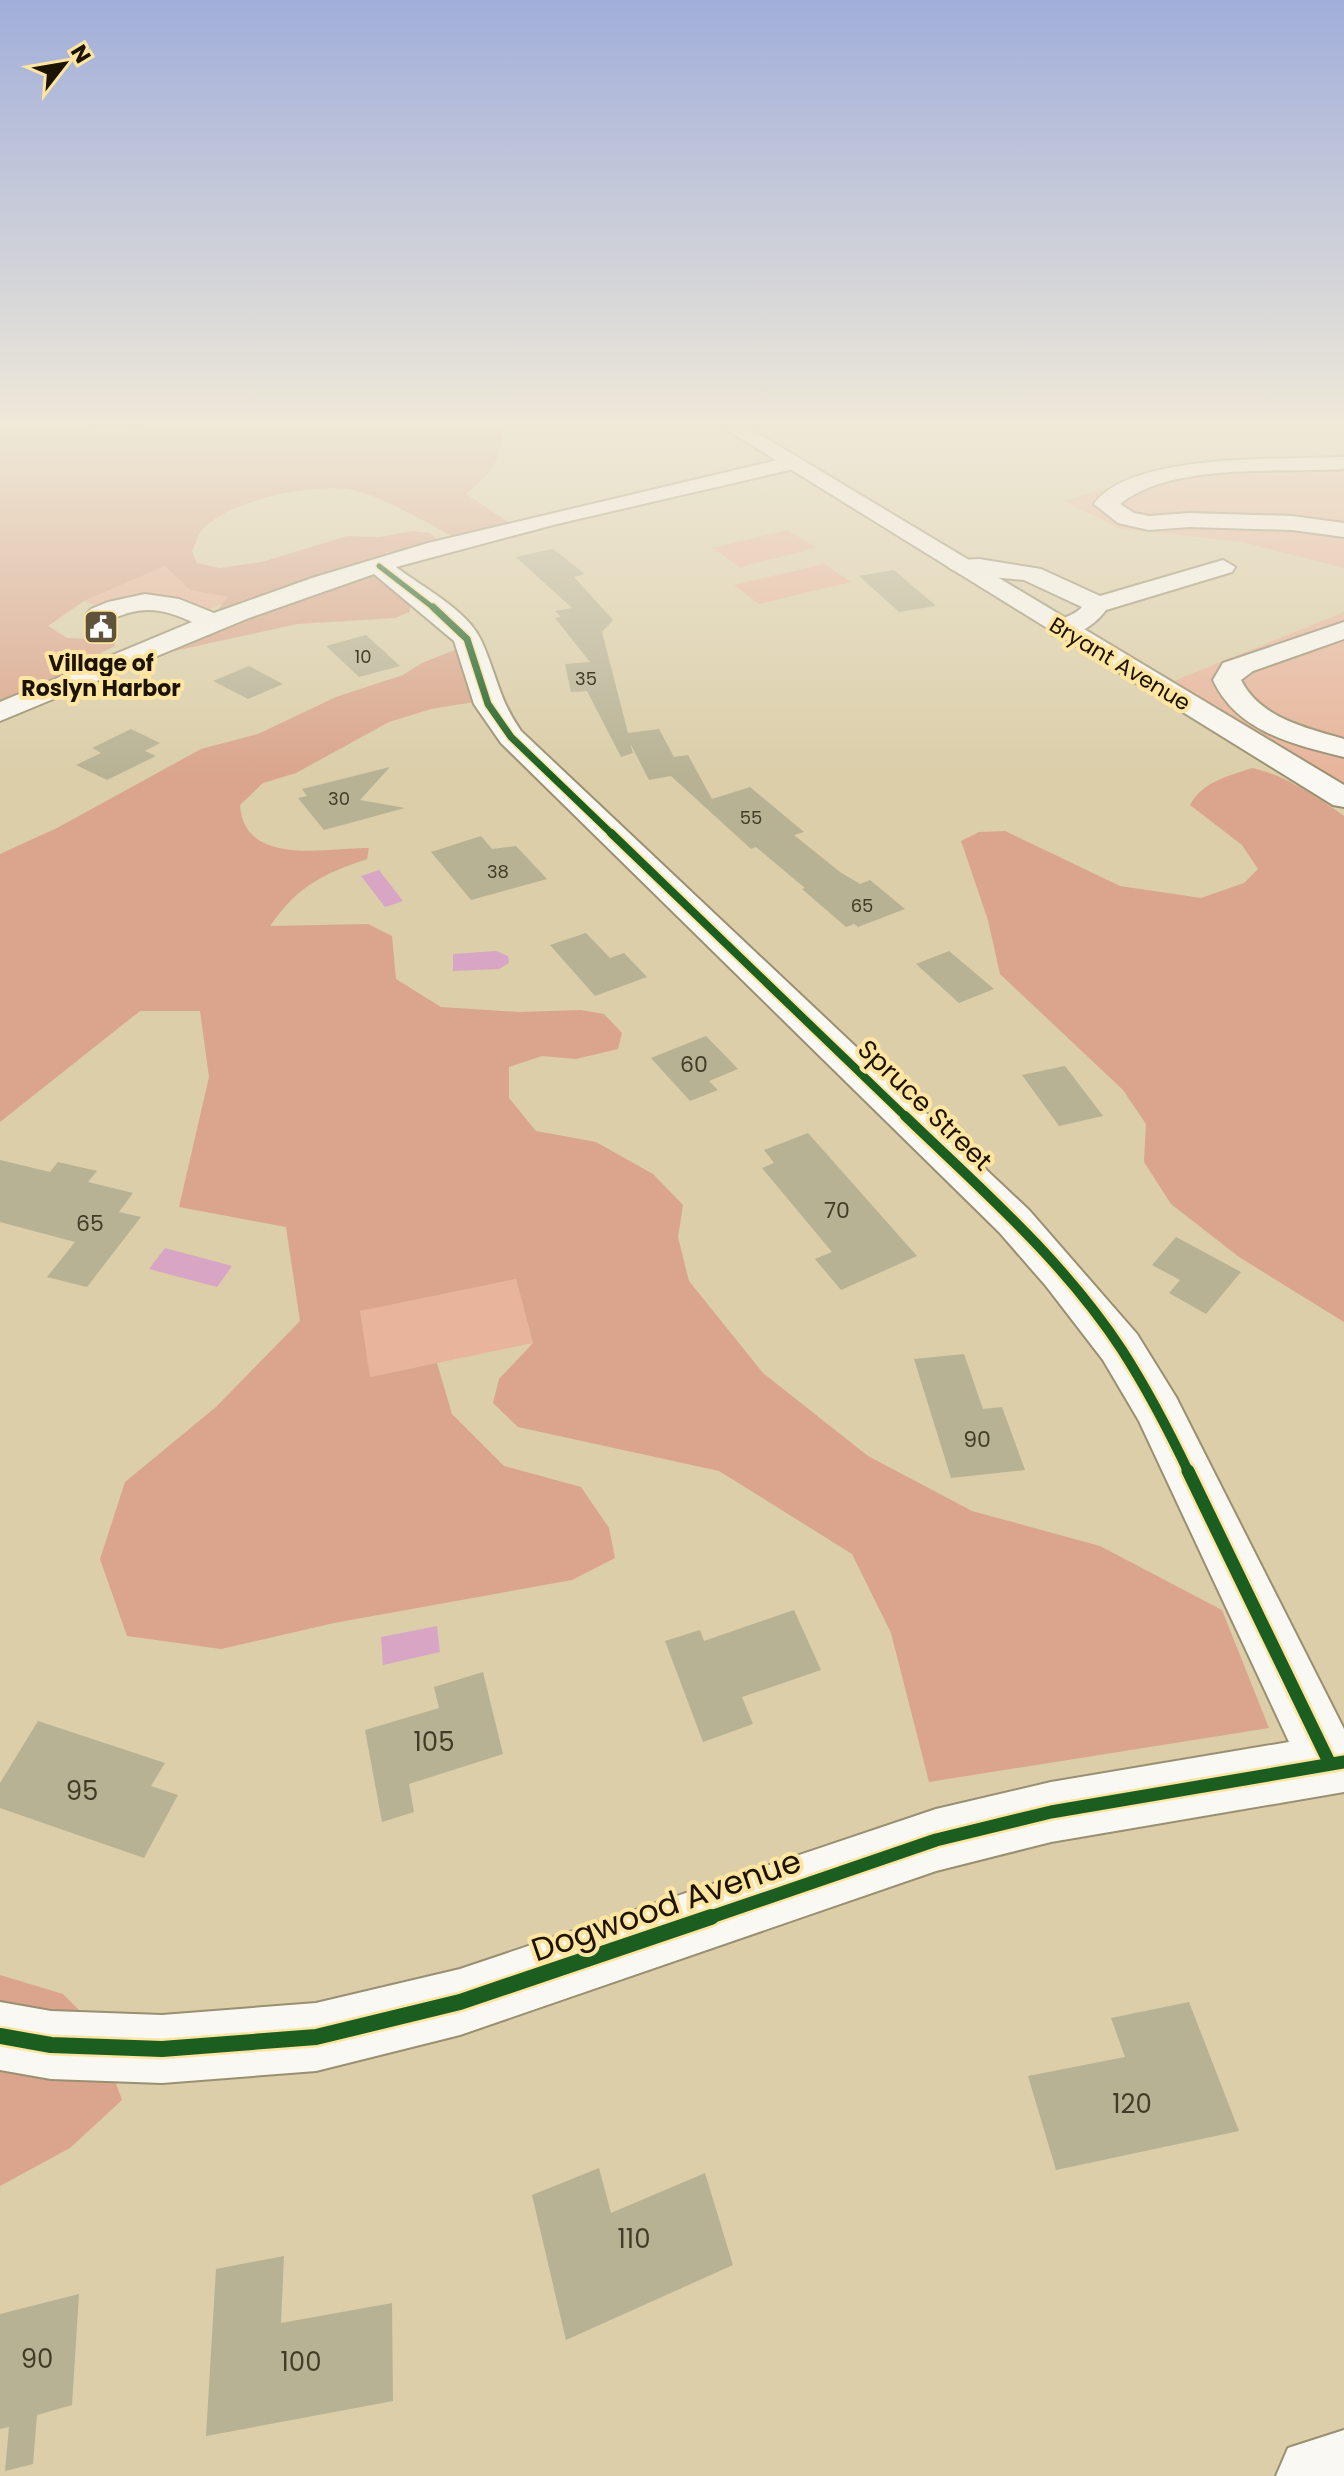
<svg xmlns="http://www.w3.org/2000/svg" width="1344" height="2476" viewBox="0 0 1344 2476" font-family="Poppins,sans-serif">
  <rect width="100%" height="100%" fill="#dbcea9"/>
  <!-- green -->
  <path fill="#e8b49b" d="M 1344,452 L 1344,568 L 1242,542 L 1118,528 L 1064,501 L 1166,471 L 1310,459 Z
    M 787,530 L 817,548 L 740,567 L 712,548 Z
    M 824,564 L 851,582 L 759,604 L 734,585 Z
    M 165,566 L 190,590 L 228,597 L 222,604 L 196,615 L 172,606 L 107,611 L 84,601 Z
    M 1344,612 L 1344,786 L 1169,683 Z
    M 516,1279 L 533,1343 L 370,1377 L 359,1311 Z"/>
  <!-- forest -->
  <path fill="#daa58c" d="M 0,428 L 90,428 L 98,434 L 164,428 L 503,428 C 503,459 489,476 466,494 L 510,523 L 456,538 C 425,522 394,503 361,492 C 323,480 230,499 203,529 C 198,534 195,545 192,551 L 197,563 L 219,568 L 262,562 L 347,536 L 379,537 L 413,531 L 430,533 L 438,541 L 416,550 L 386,552 L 385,568 L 410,598 L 410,612 L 395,618 L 297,624 L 165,653 L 159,652 L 220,615 L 218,609 L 228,597 L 190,590 L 165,566 L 84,601 L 48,626 L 67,638 L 114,640 L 115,646 L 89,659 L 97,664 L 0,712 Z
    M 457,649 L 487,700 L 431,709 L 389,722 L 296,773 L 263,783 L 240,805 C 244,867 326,848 369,848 L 367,859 C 321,875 299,885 270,926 L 368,924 L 392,936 L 396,979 L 441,1007 L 519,1012 L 581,1010 L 604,1014 L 622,1033 L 618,1049 L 576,1059 L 542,1056 L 509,1067 L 509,1098 L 536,1131 L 596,1142 L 653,1174 L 683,1205 L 678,1237 L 689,1281 L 763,1373 L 868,1456 L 972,1511 L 1100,1546 L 1222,1610 L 1269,1728 L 929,1782 L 891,1633 L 852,1554 L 719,1471 L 518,1427 L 493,1403 L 499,1379 L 533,1343 L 516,1279 L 360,1311 L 370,1377 L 437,1363 L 452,1414 L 504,1466 L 581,1487 L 609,1528 L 615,1558 L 572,1580 L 334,1623 L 221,1649 L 127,1636 L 100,1559 L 125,1482 L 216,1407 L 300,1321 L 286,1227 L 179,1207 L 209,1077 L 200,1011 L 140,1011 L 0,1122 L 0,854 L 57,828 L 201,749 L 258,734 L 336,697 L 403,675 L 422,663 Z
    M 1252,768 C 1287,776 1314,795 1344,816 L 1344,1322 L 1239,1257 L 1171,1204 L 1144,1162 L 1146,1124 L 1123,1090 L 1000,974 L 988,920 L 961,841 L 979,832 L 1005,831 L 1120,886 L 1201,898 L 1244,883 L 1258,869 L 1242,845 L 1190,805 C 1202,782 1228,776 1252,768 Z
    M 0,1975 L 63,1994 L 95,2026 L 122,2100 L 70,2148 L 0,2186 Z"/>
  <!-- water -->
  <path fill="#d8a6c4" d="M 379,870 L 403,901 L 385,907 L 361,876 Z
    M 496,951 L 508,956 L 509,963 L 499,969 L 453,971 L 453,954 Z
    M 165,1248 L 232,1266 L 217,1287 L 149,1269 Z
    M 437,1626 L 440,1652 L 383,1665 L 381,1637 Z"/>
  <!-- building -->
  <path fill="#b7b294" d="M 553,549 L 585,574 L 574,577 L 613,620 L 602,632 L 628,733 L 659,729 L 674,757 L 688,755 L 712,799 L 750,787 L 804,832 L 794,835 L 840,872 L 860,884 L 870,880 L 905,909 L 858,927 L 854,924 L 846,927 L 802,889 L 805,888 L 756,847 L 751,849 L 671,776 L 649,780 L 630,743 L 633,753 L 621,757 L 587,691 L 571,692 L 565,664 L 590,662 L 555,618 L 561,617 L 555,611 L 572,608 L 516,557 Z
    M 894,570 L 936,606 L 899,612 L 859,576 Z
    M 366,635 L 400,666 L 359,677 L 326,646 Z
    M 249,666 L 283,684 L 248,699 L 213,681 Z
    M 131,729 L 160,743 L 145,751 L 156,756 L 107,780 L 76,765 L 101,753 L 92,748 Z
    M 390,767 L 360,800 L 405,808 L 324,830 L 298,798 L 307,796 L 302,789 Z
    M 481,836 L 492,849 L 516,846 L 547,879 L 471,900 L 431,852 Z
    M 586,933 L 610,958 L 624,953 L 647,977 L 595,996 L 550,945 Z
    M 949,951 L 994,989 L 959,1003 L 916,964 Z
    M 706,1036 L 738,1069 L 709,1081 L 718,1090 L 690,1101 L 651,1058 Z
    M 1065,1066 L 1103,1116 L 1059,1126 L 1022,1075 Z
    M 808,1133 L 917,1256 L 841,1290 L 815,1259 L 832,1252 L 762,1168 L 774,1163 L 764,1150 Z
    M 0,1160 L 50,1172 L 58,1162 L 97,1171 L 88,1182 L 133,1193 L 119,1212 L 141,1217 L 87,1287 L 47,1277 L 75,1242 L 0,1222 Z
    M 1176,1237 L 1241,1272 L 1206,1314 L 1169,1293 L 1180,1280 L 1152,1265 Z
    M 964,1354 L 983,1409 L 1002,1407 L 1025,1470 L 951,1478 L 914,1359 Z
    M 794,1610 L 821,1670 L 742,1697 L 753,1724 L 703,1742 L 665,1641 L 700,1630 L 704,1641 Z
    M 483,1672 L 503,1754 L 409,1784 L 414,1812 L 382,1822 L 365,1730 L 439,1708 L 434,1687 Z
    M 38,1721 L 165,1763 L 151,1786 L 178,1795 L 144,1858 L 0,1808 L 0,1783 Z
    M 1189,2002 L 1239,2131 L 1056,2170 L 1028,2076 L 1125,2057 L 1111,2018 Z
    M 599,2168 L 611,2213 L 705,2173 L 733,2265 L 566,2340 L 532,2195 Z
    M 284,2256 L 281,2323 L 392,2303 L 393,2401 L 206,2436 L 216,2269 Z
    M 79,2294 L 72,2405 L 37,2415 L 33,2464 L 5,2471 L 9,2427 L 0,2429 L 0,2314 Z"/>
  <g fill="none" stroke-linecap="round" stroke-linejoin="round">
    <!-- minor casing -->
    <g stroke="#998f71" stroke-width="4">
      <path id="minor" d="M 790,457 L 798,458 L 801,463 L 798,468 L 557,524 L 396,567 C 422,587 467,610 481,640 C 497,675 498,698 521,731 L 1029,1210 L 1137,1334 L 1176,1397 L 1344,1729 L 1344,1792 L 1051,1842 L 936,1871 L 460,2035 L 316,2071 L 162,2083 L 51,2079 L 0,2070 L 0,2002 L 51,2011 L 162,2015 L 316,2003 L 460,1969 L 936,1809 L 1051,1782 L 1289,1742 L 1139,1421 L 1103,1360 L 1046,1286 L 999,1232 L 501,743 L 474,704 L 454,641 L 374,574 L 249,618 L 0,721 L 0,702 L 192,622 C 171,612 151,606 128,613 C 115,617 105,623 91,619 L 87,614 L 91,609 L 108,602 L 145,594 L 179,599 L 214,613 L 312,578 L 428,543 Z
        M 1344,457 L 1344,469 C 1279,473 1172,462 1120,504 L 1134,513 L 1149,516 L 1189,513 L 1292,516 L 1344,523 L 1344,537 L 1292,530 L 1189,527 L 1149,530 L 1118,523 L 1094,504 C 1131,452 1284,460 1344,457 Z
        M 979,559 L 1041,569 L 1100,596 L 1223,560 L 1235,567 L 1232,572 L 1106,610 C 1094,626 1073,640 1052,635 L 1048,629 C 1056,617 1073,618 1082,607 L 1024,580 L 960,574 L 948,567 L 960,560 Z
        M 1344,622 L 1344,639 L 1253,671 L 1241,680 C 1260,718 1306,728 1344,739 L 1344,757 C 1293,744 1237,732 1213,680 L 1223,663 Z
        M 1344,2430 L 1344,2476 L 1276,2476 L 1288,2448 Z"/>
    </g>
    <!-- major casing -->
    <g stroke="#998f71" stroke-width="4">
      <path id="major" d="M 724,428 L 749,428 L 1344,785 L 1344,807 L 1333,805 Z"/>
    </g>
    <!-- minor -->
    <use href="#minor" fill="#faf8f2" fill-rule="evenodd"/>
    <!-- major -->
    <use href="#major" fill="#faf8f2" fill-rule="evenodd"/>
    <!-- cycleway-far5 casing -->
    <g stroke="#fee5a1" stroke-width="8">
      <path id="cycleway-far5" d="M 379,566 L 435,609"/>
    </g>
    <!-- cycleway-far4 casing -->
    <g stroke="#fee5a1" stroke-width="10">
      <path id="cycleway-far4" d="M 433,607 L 467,639 L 488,704 L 511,737 L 613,835"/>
    </g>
    <!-- cycleway-far3 casing -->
    <g stroke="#fee5a1" stroke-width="12">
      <path id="cycleway-far3" d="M 611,833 L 907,1118"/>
    </g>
    <!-- cycleway-far2 casing -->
    <g stroke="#fee5a1" stroke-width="15">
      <path id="cycleway-far2" d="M 905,1116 C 981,1189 1064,1261 1122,1350 C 1147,1389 1169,1431 1189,1473"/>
    </g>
    <!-- cycleway-far1 casing -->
    <g stroke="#fee5a1" stroke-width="18">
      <path id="cycleway-far1" d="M 1188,1471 L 1330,1764
        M 705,1919 L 936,1840 L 1051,1812 L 1344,1762"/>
    </g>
    <!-- cycleway casing -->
    <g stroke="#fee5a1" stroke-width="21">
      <path id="cycleway" d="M 0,2036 L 51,2045 L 162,2049 L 316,2037 L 460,2002 L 711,1917"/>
    </g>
    <!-- cycleway-far5 -->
    <use href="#cycleway-far5" stroke="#1b5e20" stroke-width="5"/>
    <!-- cycleway-far4 -->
    <use href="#cycleway-far4" stroke="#1b5e20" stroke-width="7"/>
    <!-- cycleway-far3 -->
    <use href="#cycleway-far3" stroke="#1b5e20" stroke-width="8"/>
    <!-- cycleway-far2 -->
    <use href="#cycleway-far2" stroke="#1b5e20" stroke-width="10"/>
    <!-- cycleway-far1 -->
    <use href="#cycleway-far1" stroke="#1b5e20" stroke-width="13"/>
    <!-- cycleway -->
    <use href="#cycleway" stroke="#1b5e20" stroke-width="16"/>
  </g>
  <!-- sky -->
  <linearGradient id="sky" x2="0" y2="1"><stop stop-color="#a1aeda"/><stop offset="0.55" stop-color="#efe9d8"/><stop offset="1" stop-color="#efe9d8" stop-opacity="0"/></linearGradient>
  <rect width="1344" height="775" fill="url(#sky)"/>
  <!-- icons -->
  <defs>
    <g id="civic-square" transform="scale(1.8)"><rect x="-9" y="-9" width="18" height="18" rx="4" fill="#5f543b" stroke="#fee5a1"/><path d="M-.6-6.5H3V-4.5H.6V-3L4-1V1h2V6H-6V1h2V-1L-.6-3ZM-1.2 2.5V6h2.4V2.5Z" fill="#fff"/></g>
  </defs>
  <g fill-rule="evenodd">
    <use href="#civic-square" x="101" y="627"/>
  </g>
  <g text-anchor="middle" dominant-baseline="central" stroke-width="8" stroke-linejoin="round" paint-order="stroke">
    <!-- far-number labels -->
    <g font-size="18" fill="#433b25">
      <text x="363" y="656">10</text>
      <text x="586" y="678">35</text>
      <text x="339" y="798">30</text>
      <text x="751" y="817">55</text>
      <text x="498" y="871">38</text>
      <text x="862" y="905">65</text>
    </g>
    <!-- far-poi labels -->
    <g font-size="22" font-weight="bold" fill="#1c1300" stroke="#fee5a1">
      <text x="101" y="663">Village of<tspan x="101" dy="25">Roslyn Harbor</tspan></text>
    </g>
    <!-- far-street labels -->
    <g font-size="22" fill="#1c1300" stroke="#fee5a1">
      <text transform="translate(1120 664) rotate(31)">Bryant Avenue</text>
    </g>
    <!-- number labels -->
    <g font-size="22" fill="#433b25">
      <text x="694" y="1064">60</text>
      <text x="837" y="1210">70</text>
      <text x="90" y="1223">65</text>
      <text x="977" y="1439">90</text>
    </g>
    <!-- street labels -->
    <g font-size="26" fill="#1c1300" stroke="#fee5a1">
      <text transform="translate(925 1105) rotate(44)">Spruce Street</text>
    </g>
    <!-- near-number labels -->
    <g font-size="26" fill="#433b25">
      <text x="434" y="1742">105</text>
      <text x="82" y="1791">95</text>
      <text x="1132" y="2104">120</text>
      <text x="634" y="2239">110</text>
      <text x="37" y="2359">90</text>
      <text x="301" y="2362">100</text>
    </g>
    <!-- near-street labels -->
    <g font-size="32" fill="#1c1300" stroke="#fee5a1">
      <text transform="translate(666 1905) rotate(-19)">Dogwood Avenue</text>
    </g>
  </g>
  <!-- north arrow -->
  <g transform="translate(64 64) rotate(59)" stroke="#fee5a1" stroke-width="6" paint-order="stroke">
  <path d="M0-6L14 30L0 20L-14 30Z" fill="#1c1300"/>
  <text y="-12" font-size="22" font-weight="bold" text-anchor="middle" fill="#1c1300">N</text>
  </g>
</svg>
